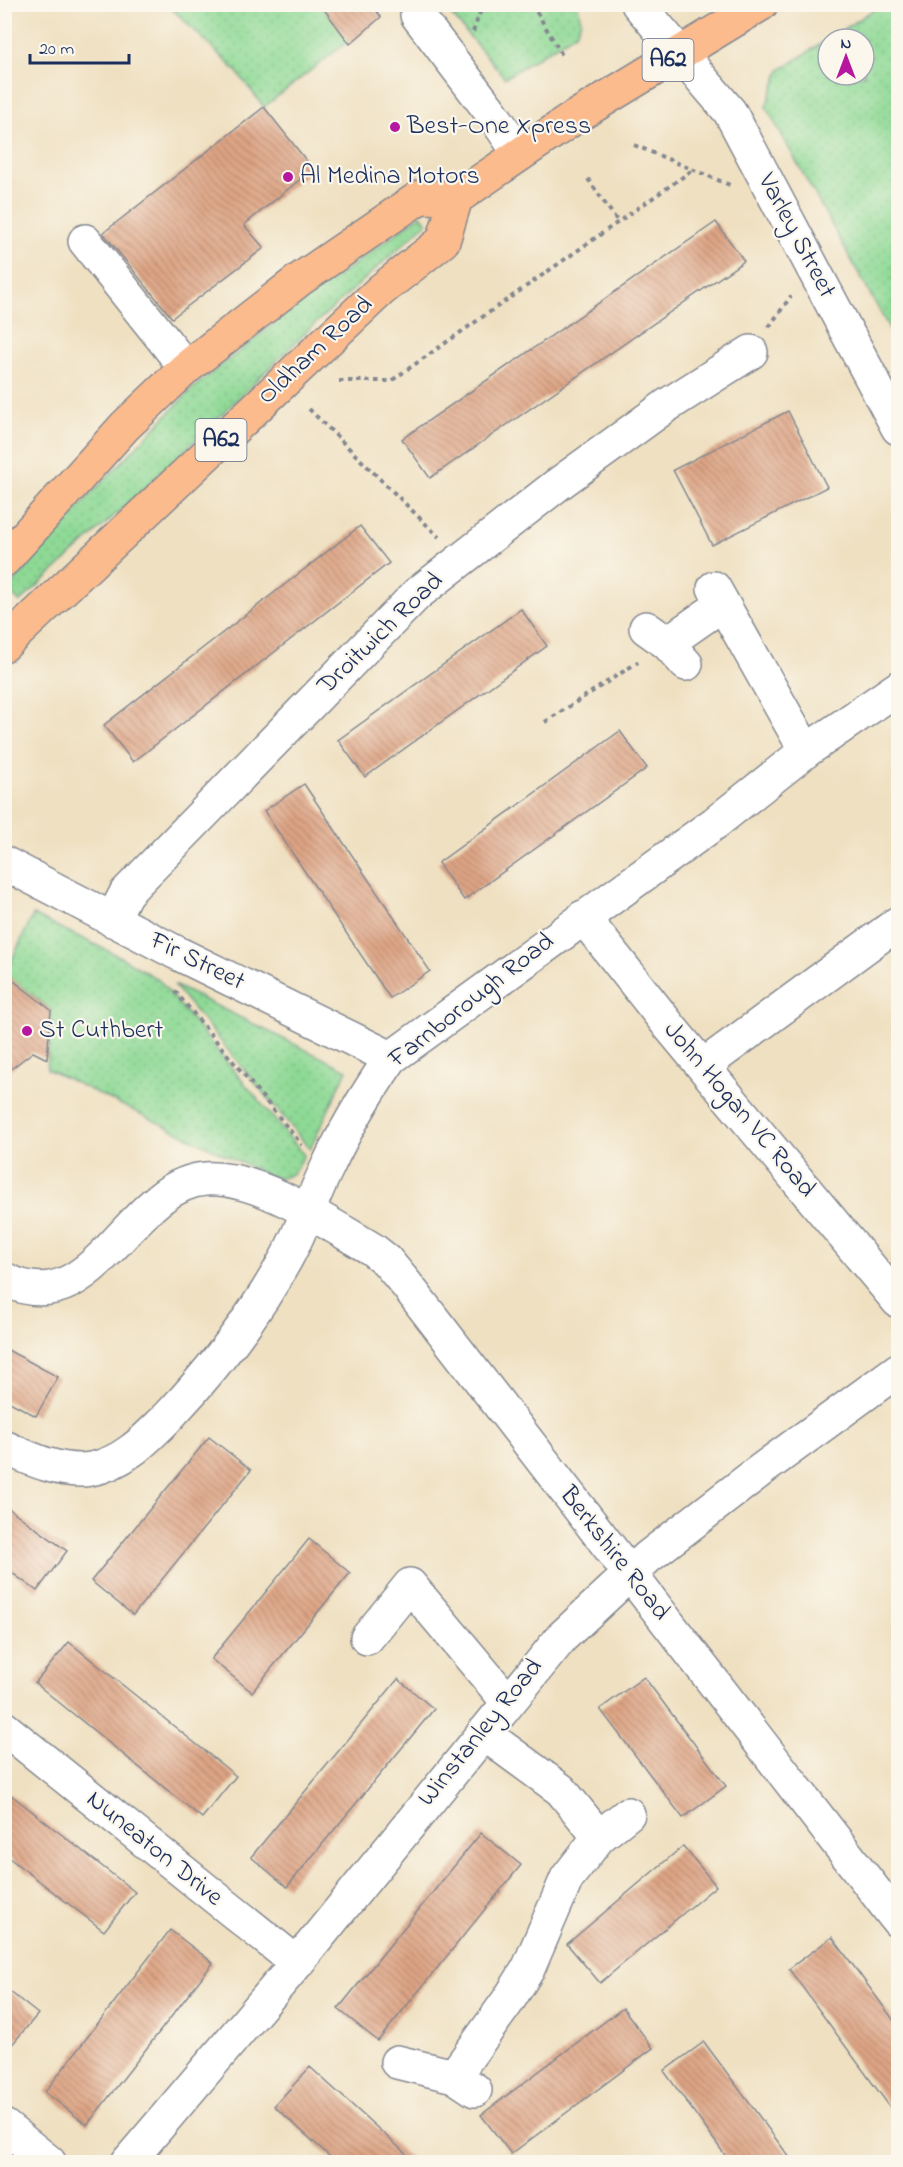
<svg xmlns="http://www.w3.org/2000/svg" width="903" height="2167" viewBox="0 0 903 2167" font-family="'Indie Flower',sans-serif">
  <defs>
    <pattern id="grass-dots" width="8" height="8" patternUnits="userSpaceOnUse" patternTransform="scale(1.5)"><rect width="8" height="8" fill="#8ed995"/><path d="M2 2h.1M6 6h.1" fill="none" stroke="#7abb83" stroke-width="1.8" stroke-linecap="round"/></pattern>
    <pattern id="building-back-hatch" width="6" height="6" patternUnits="userSpaceOnUse" patternTransform="scale(1.5)"><rect width="6" height="6" fill="#dea484"/><path d="M-1 5l2 2M0 0l6 6M5-1l2 2" fill="none" stroke="#b3866f"/></pattern>
  </defs>
  <rect width="100%" height="100%" fill="#fbf7ec"/>
  <filter id="ink" filterUnits="userSpaceOnUse"><feTurbulence type="fractalNoise" baseFrequency=".0167" numOctaves="2"/><feDisplacementMap in="SourceGraphic" scale="12" xChannelSelector="R" yChannelSelector="G"/><feConvolveMatrix kernelMatrix="1 2 1 2 8 2 1 2 1" color-interpolation-filters="sRGB"/></filter>
  <filter id="wash" filterUnits="userSpaceOnUse"><feTurbulence type="fractalNoise" baseFrequency=".008" numOctaves="4" result="noise"/><feDisplacementMap in="SourceGraphic" scale="24" xChannelSelector="R" yChannelSelector="G"/><feGaussianBlur stdDeviation="1.35" result="paint"/><feColorMatrix in="noise" values="0 0 0 0 0 0 0 0 0 0 0 0 0 0 0 0 0 1.4 0 .05"/><feComposite in="paint" operator="in"/></filter>
  <g filter="url(#wash)">
    <rect width="100%" height="100%" fill="#efe0c1"/>
    <!-- grass -->
    <path fill="url(#grass-dots)" stroke="#54847a" stroke-width="1.5" fill-rule="evenodd" d="M 168,5 L 329,5 L 355,36 L 264,107 L 236,71 Z
      M 443,5 L 578,5 L 581,21 L 576,33 L 505,78 Z
      M 881,5 L 898,5 L 898,344 L 766,107 L 780,70 ZM 828,39 L 864,39 L 864,75 L 828,75 Z
      M 421,215 L 427,223 L 309,329 L 174,461 L 20,602 L 7,591 L 89,496 L 193,388 L 281,318 Z
      M 33,915 L 119,956 L 159,980 L 304,1155 C 296,1171 292,1179 273,1178 L 47,1069 L 51,1010 L 9,977 L 8,968 Z
      M 174,985 L 347,1070 L 310,1149 Z"/>
    <g id="blocks">
      <!-- building -->
      <path fill="url(#building-back-hatch)" d="M 320,4 L 371,4 L 381,17 L 350,44 Z
        M 264,107 L 313,169 L 244,225 L 264,248 L 172,318 L 103,233 Z
        M 716,222 L 744,261 L 430,478 L 402,439 Z
        M 788,411 L 827,487 L 712,545 L 673,470 Z
        M 360,526 L 389,563 L 133,762 L 104,725 Z
        M 521,609 L 547,646 L 365,777 L 338,740 Z
        M 620,731 L 647,768 L 464,900 L 438,863 Z
        M 304,784 L 430,971 L 390,998 L 264,811 Z
        M 4,964 L 8,964 L 9,977 L 51,1010 L 47,1059 L 33,1052 L 7,1072 L 7,1085 Z
        M 4,1348 L 58,1377 L 36,1416 L 4,1399 Z
        M 209,1437 L 251,1470 L 133,1615 L 91,1581 Z
        M 4,1505 L 67,1551 L 37,1591 L 4,1567 Z
        M 309,1539 L 350,1573 L 252,1692 L 211,1659 Z
        M 69,1642 L 236,1776 L 202,1818 L 35,1683 Z
        M 644,1677 L 726,1786 L 683,1818 L 600,1709 Z
        M 398,1679 L 434,1709 L 287,1887 L 251,1857 Z
        M 6,1791 L 135,1892 L 104,1931 L 4,1854 Z
        M 481,1833 L 521,1865 L 378,2041 L 338,2009 Z
        M 683,1846 L 716,1886 L 600,1983 L 567,1944 Z
        M 170,1930 L 213,1963 L 87,2125 L 45,2092 Z
        M 832,1937 L 898,2026 L 898,2118 L 789,1969 Z
        M 4,1987 L 38,2014 L 4,2054 Z
        M 623,2008 L 653,2048 L 511,2154 L 481,2115 Z
        M 704,2042 L 793,2162 L 730,2162 L 664,2071 Z
        M 310,2067 L 415,2162 L 336,2162 L 274,2106 Z"/>
    </g>
  </g>
  <g filter="url(#ink)">
    <use href="#blocks" fill-opacity="0" stroke="#858890" stroke-width="1.5"/>
    <g fill="none" stroke-linecap="round" stroke-linejoin="round">
      <!-- minor casing -->
      <g stroke="#858890" stroke-width="36">
        <path id="minor" d="M 638,4 L 730,112 L 898,428
          M 417,15 L 491,112 L 520,154
          M 85,241 L 186,368
          M 714,588 L 806,751
          M 646,628 L 667,643 L 686,664
          M 667,643 L 723,604
          M 4,863 L 177,953 L 391,1058
          M 583,917 L 670,1027 L 898,1301
          M 112,920 L 126,893 L 417,594 L 557,485 L 666,406 L 751,352
          M 703,1066 L 898,923
          M 4,1279 C 96,1327 127,1184 206,1179 C 259,1176 327,1223 372,1249 L 386,1260 L 406,1284 L 898,1921
          M 4,1447 C 30,1459 62,1474 91,1469 C 124,1463 147,1438 169,1416 C 214,1368 257,1313 288,1255 C 303,1227 313,1196 327,1168 C 345,1129 367,1093 391,1058 L 715,823 L 806,751 L 898,688
          M 367,1638 L 410,1585 L 508,1702
          M 4,1728 L 297,1963
          M 483,1733 L 561,1790 L 599,1837
          M 397,2062 L 454,2076 L 475,2090
          M 454,2076 L 508,2001 L 528,1969 L 567,1878 L 599,1837 L 628,1814
          M 4,2126 L 49,2162
          M 128,2162 L 297,1963 L 562,1637 L 648,1557 L 761,1470 L 898,1370"/>
      </g>
      <!-- highway casing -->
      <g stroke="#858890" stroke-width="36">
        <path id="highway" d="M 4,560 L 125,426 L 186,368 L 299,280 L 420,197 L 456,198 L 575,117 L 761,4
          M 4,645 L 381,290 L 443,241 L 456,198"/>
      </g>
      <!-- path -->
      <path stroke="#858890" stroke-width="4" stroke-dasharray="4.5 4.5" stroke-linecap="butt" d="M 532,4 L 562,55
        M 473,32 L 483,4
        M 634,145 L 730,185
        M 588,179 L 618,222
        M 769,327 L 791,296
        M 339,381 L 391,381 L 694,169
        M 309,409 L 439,537
        M 545,722 L 638,662
        M 175,991 L 302,1145"/>
      <!-- minor -->
      <use href="#minor" stroke="#fff" stroke-width="33"/>
      <!-- highway -->
      <use href="#highway" stroke="#fbbb8d" stroke-width="33"/>
    </g>
  </g>
  <!-- markers -->
  <g fill="#b5179e" stroke="#fbf7ec" stroke-width="2">
    <circle cx="395" cy="127" r="6"/>
    <circle cx="288" cy="177" r="6"/>
    <circle cx="27" cy="1031" r="6"/>
  </g>
  <g text-anchor="middle" dominant-baseline="central" stroke-width="4.5" stroke-linejoin="round" paint-order="stroke">
    <!-- shield labels -->
    <g fill="#fbf7ec" stroke="#5e6b89" stroke-width="1.5">
      <rect x="642.5" y="39" width="51" height="42" rx="4.5"/>
      <rect x="195.5" y="419" width="51" height="42" rx="4.5"/>
    </g>
    <g font-size="24" font-weight="bold" fill="#1b2f5e">
      <text x="668" y="60">A62</text>
      <text x="221" y="440">A62</text>
    </g>
    <!-- poi labels -->
    <g font-size="26" fill="#1b2f5e" stroke="#fbf7ec" text-anchor="start">
      <text x="407" y="127">Best-One Xpress</text>
      <text x="300" y="177">Al Medina Motors</text>
      <text x="39" y="1031">St Cuthbert</text>
    </g>
    <!-- street labels -->
    <g font-size="26" fill="#1b2f5e" stroke="#fbf7ec">
      <text transform="translate(796 236) rotate(62)">Varley Street</text>
      <text transform="translate(316 351) rotate(-43)">Oldham Road</text>
      <text transform="translate(381 634) rotate(-44)">Droitwich Road</text>
      <text transform="translate(197 962) rotate(26)">Fir Street</text>
      <text transform="translate(472 1001) rotate(-38)">Farnborough Road</text>
      <text transform="translate(739 1110) rotate(50)">John Hogan VC Road</text>
      <text transform="translate(614 1554) rotate(52)">Berkshire Road</text>
      <text transform="translate(481 1733) rotate(-51)">Winstanley Road</text>
      <text transform="translate(154 1849) rotate(39)">Nuneaton Drive</text>
    </g>
  </g>
  <!-- margin -->
  <rect width="903" height="2167" fill="none" stroke="#fbf7ec" stroke-width="24"/>
  <!-- north arrow -->
  <g transform="translate(846 57)"><circle r="28" fill="#fbf7ec" stroke="#a1a7b3" stroke-width="1.5"/>
  <path d="M0-4.5L10 22L0 15L-10 22Z" fill="#b5179e"/>
  <text y="-9" font-size="16" font-weight="bold" text-anchor="middle" fill="#1b2f5e">N</text>
  </g>
  <!-- scale -->
  <path d="M30 54v9h99v-9" fill="none" stroke="#1b2f5e" stroke-width="3"/>
  <text x="39" y="54" font-size="18" fill="#1b2f5e" stroke="#fbf7ec" stroke-width="4.5" paint-order="stroke">20 m</text>
</svg>
